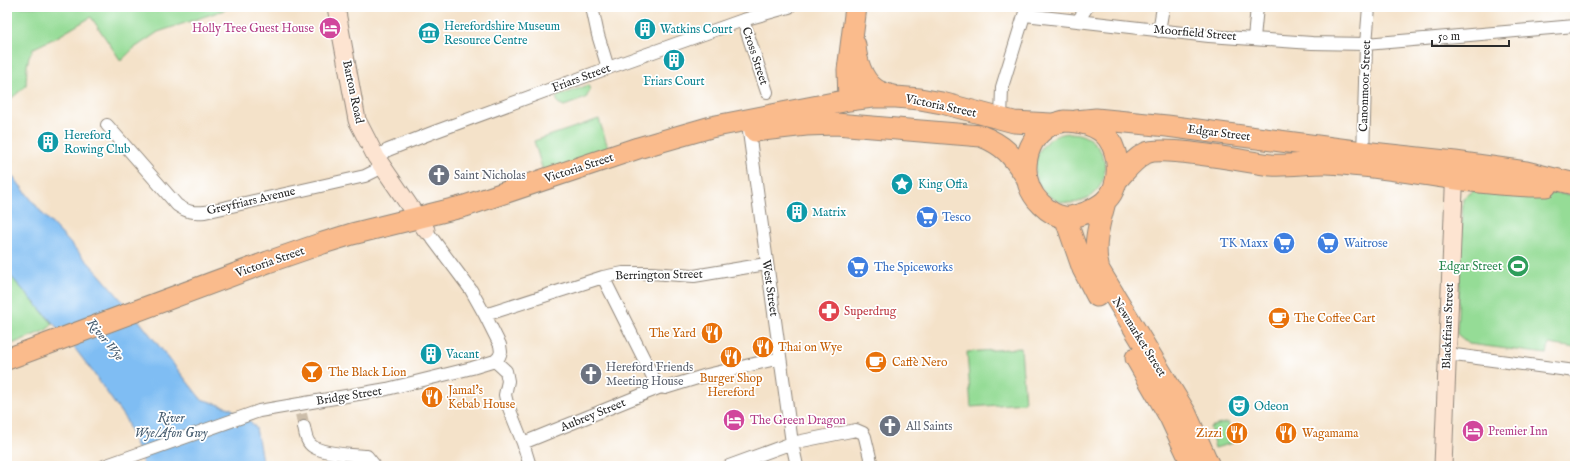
<svg xmlns="http://www.w3.org/2000/svg" width="1582" height="473" viewBox="0 0 1582 473" font-family="'IM FELL English',serif">
  <rect width="100%" height="100%" fill="#fff"/>
  <filter id="ink" filterUnits="userSpaceOnUse"><feTurbulence type="fractalNoise" baseFrequency=".025" numOctaves="2"/><feDisplacementMap in="SourceGraphic" scale="8" xChannelSelector="R" yChannelSelector="G"/><feConvolveMatrix kernelMatrix="1 2 1 2 8 2 1 2 1" color-interpolation-filters="sRGB"/></filter>
  <filter id="wash" filterUnits="userSpaceOnUse"><feTurbulence type="fractalNoise" baseFrequency=".012" numOctaves="4" result="noise"/><feDisplacementMap in="SourceGraphic" scale="16" xChannelSelector="R" yChannelSelector="G"/><feGaussianBlur stdDeviation="0.9" result="paint"/><feColorMatrix in="noise" values="0 0 0 0 0 0 0 0 0 0 0 0 0 0 0 0 0 1.4 0 .05"/><feComposite in="paint" operator="in"/></filter>
  <g filter="url(#wash)">
    <rect width="100%" height="100%" fill="#f4e2c9"/>
    <!-- green -->
    <path fill="#95dc96" stroke="#608460" d="M 7,7 L 233,7 L 158,32 L 133,49 L 121,61 L 91,17 L 59,36 L 34,48 L 29,56 L 27,66 L 26,86 L 7,102 Z
      M 588,85 L 590,90 L 586,98 L 564,106 L 558,103 L 556,97 Z
      M 599,119 L 609,151 L 544,174 L 534,141 Z
      M1035 168a35 35 0 1 1 70 0a35 35 0 1 1-70 0Z
      M 1478,188 L 1517,190 L 1575,195 L 1575,348 L 1549,344 L 1547,354 L 1469,344 L 1457,334 L 1463,198 Z
      M 7,272 L 53,324 L 46,330 L 7,346 Z
      M 1021,348 L 1025,403 L 971,407 L 967,352 Z
      M 1228,422 L 1233,443 L 1215,448 L 1210,427 Z
      M 337,457 L 364,460 L 368,466 L 336,466 Z"/>
    <!-- water -->
    <path fill="#7fbdf3" stroke="#55748f" d="M 7,169 L 42,213 L 99,274 L 136,317 L 201,399 L 230,408 L 251,422 L 256,428 L 263,466 L 144,466 L 126,420 L 92,371 L 70,342 L 7,272 Z"/>
  </g>
  <g filter="url(#ink)">
    <g fill="none" stroke-linecap="round" stroke-linejoin="round">
      <!-- street-tunnel -->
      <path stroke="#ccbda9" stroke-width="12" stroke-dasharray="12 6" stroke-linecap="butt" d="M 301,414 L 304,427"/>
      <!-- street casing -->
      <g stroke="#90867a" stroke-width="14">
        <path id="street" d="M 592,7 L 598,35 L 608,68
          M 1025,15 L 1209,36 L 1312,43 L 1366,44 L 1575,26
          M 743,20 L 767,92
          M 1078,21 L 1087,7
          M 1159,31 L 1163,7
          M 1254,38 L 1257,7
          M 1001,120 L 1002,87 L 1026,9
          M 107,125 L 177,205 C 187,212 193,213 205,212 L 365,176 L 383,167
          M 749,132 L 792,443 L 797,466
          M 376,157 L 388,150 L 434,132 L 608,68 L 743,20 L 789,7
          M 1363,157 L 1366,44 L 1369,7
          M 603,277 L 657,385 L 661,387
          M 485,315 L 603,277 L 623,273 L 651,273 L 694,276 L 766,264
          M 1447,354 L 1575,371
          M 495,361 L 506,371 L 508,381 L 505,395 L 507,403 L 523,443 L 530,466
          M 304,427 C 305,433 306,440 310,444 C 318,454 354,455 367,456 L 375,466
          M 523,443 L 661,387 L 665,388 L 707,375 L 780,358
          M 104,466 L 259,411 L 387,389 L 472,368 L 495,361 L 499,357 L 501,352 L 500,345 L 485,315 L 471,290 L 426,230
          M 729,466 L 792,443 L 856,430 L 863,433 L 865,437 L 872,466"/>
      </g>
      <!-- secondary casing -->
      <g stroke="#90867a" stroke-width="19">
        <path id="secondary" d="M 336,7 L 357,120 L 376,157 L 426,230
          M 1443,466 L 1455,166"/>
      </g>
      <!-- highway casing -->
      <g stroke="#90867a" stroke-width="23">
        <path id="highway" d="M 855,45 C 856,60 862,80 875,89 C 880,93 887,94 893,96
          M 849,100 L 848,70 L 856,7
          M 1064,121 C 1079,121 1098,125 1108,138 C 1121,156 1121,188 1104,202 C 1098,207 1091,210 1085,213 C 1079,215 1071,218 1064,217 C 1055,216 1047,210 1041,204 C 1018,182 1022,142 1049,126 C 1053,123 1059,123 1064,121 Z
          M 1076,121 L 1096,119 L 1167,126 L 1363,152 L 1455,162 L 1526,172 L 1575,184
          M 755,131 L 806,125 L 836,124 L 981,136 C 1004,145 1012,155 1025,175
          M 1117,180 C 1126,170 1134,159 1146,153 C 1163,145 1248,162 1271,165 C 1289,166 1307,163 1326,163 C 1338,163 1350,165 1362,166 C 1424,172 1484,187 1546,186
          M 1105,202 C 1099,224 1092,247 1099,270 L 1186,414 L 1209,466
          M 1065,217 L 1083,269 L 1097,296
          M 1136,358 L 1170,417 L 1193,466
          M 7,359 L 268,262 L 323,243 L 352,234 L 465,206 L 638,148 L 711,127 L 849,100 L 873,97 L 896,97 L 920,99 L 942,103 L 1014,122 L 1051,124"/>
      </g>
      <!-- street -->
      <use href="#street" stroke="#fff" stroke-width="12"/>
      <!-- secondary -->
      <use href="#secondary" stroke="#fde4d1" stroke-width="17"/>
      <!-- highway -->
      <use href="#highway" stroke="#fabb8c" stroke-width="21"/>
    </g>
  </g>
  <!-- icons -->
  <defs>
    <g id="hotel-disc" transform="scale(1.15)"><circle r="9.5" fill="#d1479c" stroke="#fff"/><path d="M-6-4.5h1.5V1H6V5H4.5V3h-9V5H-6ZM-4 0a1.8 1.8 0 1 1 3.6 0ZM.5 0V-2.5h3Q6-2.5 6 0Z" fill="#fff"/></g>
    <g id="building-disc" transform="scale(1.15)"><circle r="9.5" fill="#0f9aa8" stroke="#fff"/><path d="M-4-6H4V6H1V3H-1V6H-4ZM-2.5-4.3h1.7v1.8h-1.7ZM.8-4.3h1.7v1.8H.8ZM-2.5-1h1.7V.8h-1.7ZM.8-1h1.7V.8H.8Z" fill="#fff"/></g>
    <g id="museum-disc" transform="scale(1.15)"><circle r="9.5" fill="#0f9aa8" stroke="#fff"/><path d="M0-6L6-3V-2H-6V-3ZM-5-1h2V3h-2ZM-1-1h2V3h-2ZM3-1h2V3H3ZM-6 4H6V6H-6Z" fill="#fff"/></g>
    <g id="church-disc" transform="scale(1.15)"><circle r="9.5" fill="#6b7280" stroke="#fff"/><path d="M-1.2-6h2.4v3.5h3.3v2.4h-3.3V6h-2.4V-.1h-3.3v-2.4h3.3Z" fill="#fff"/></g>
    <g id="sight-disc" transform="scale(1.15)"><circle r="9.5" fill="#0f9aa8" stroke="#fff"/><path d="M0-6L1.8-2.2L6-1.7L2.9 1.2L3.7 5.4L0 3.3L-3.7 5.4L-2.9 1.2L-6-1.7L-1.8-2.2Z" fill="#fff"/></g>
    <g id="supermarket-disc" transform="scale(1.15)"><circle r="9.5" fill="#3f7fe0" stroke="#fff"/><path d="M-6-5.5h2.5l.6 2H6L4.5 2H-2.5L-4.4-4H-6ZM-1.5 3.2a1.3 1.3 0 1 0 .1 0ZM3 3.2a1.3 1.3 0 1 0 .1 0Z" fill="#fff"/></g>
    <g id="stadium-disc" transform="scale(1.15)"><circle r="9.5" fill="#2e9e5b" stroke="#fff"/><path d="M0-5a6.5 5 0 1 0 0 10a6.5 5 0 1 0 0-10ZM-3.5-1.8h7v3.6h-7Z" fill="#fff"/></g>
    <g id="pharmacy-disc" transform="scale(1.15)"><circle r="9.5" fill="#e0444e" stroke="#fff"/><path d="M-2-6h4v4h4v4h-4v4h-4v-4h-4v-4h4Z" fill="#fff"/></g>
    <g id="cafe-disc" transform="scale(1.15)"><circle r="9.5" fill="#e8710a" stroke="#fff"/><path d="M-5.5-4.5H6V0H3Q3 3.5 0 3.5H-2.5Q-5.5 3.5-5.5 0ZM3-3.2v2h1.7v-2ZM-6 4.5H4V6H-6Z" fill="#fff"/></g>
    <g id="restaurant-disc" transform="scale(1.15)"><circle r="9.5" fill="#e8710a" stroke="#fff"/><path d="M-5-6h1v4h1v-4h1v4h1v-4h1v5L-1.5 .5V6h-2V.5L-5-1ZM5-6V6H3V1.5H1.5Q1.5-4 5-6Z" fill="#fff"/></g>
    <g id="bar-disc" transform="scale(1.15)"><circle r="9.5" fill="#e8710a" stroke="#fff"/><path d="M-6-5H6L.8 .8V4.5H3.5V6h-7V4.5H-.8V.8Z" fill="#fff"/></g>
    <g id="theatre-disc" transform="scale(1.15)"><circle r="9.5" fill="#0f9aa8" stroke="#fff"/><path d="M-5-5.5Q0-4 5-5.5V0Q5 5 0 6Q-5 5-5 0ZM-3.3-2.5H-1v1.5H-3.3ZM1-2.5H3.3v1.5H1ZM-2.8 1Q0 5.5 2.8 1Z" fill="#fff"/></g>
  </defs>
  <g fill-rule="evenodd">
    <use href="#hotel-disc" x="330" y="28"/>
    <use href="#building-disc" x="645" y="29"/>
    <use href="#museum-disc" x="429" y="33"/>
    <use href="#building-disc" x="674" y="60"/>
    <use href="#building-disc" x="48" y="142"/>
    <use href="#church-disc" x="439" y="175"/>
    <use href="#sight-disc" x="902" y="184"/>
    <use href="#building-disc" x="797" y="212"/>
    <use href="#supermarket-disc" x="927" y="217"/>
    <use href="#supermarket-disc" x="1284" y="243"/>
    <use href="#supermarket-disc" x="1328" y="243"/>
    <use href="#stadium-disc" x="1518" y="266"/>
    <use href="#supermarket-disc" x="858" y="267"/>
    <use href="#pharmacy-disc" x="829" y="311"/>
    <use href="#cafe-disc" x="1279" y="318"/>
    <use href="#restaurant-disc" x="712" y="333"/>
    <use href="#restaurant-disc" x="763" y="347"/>
    <use href="#building-disc" x="431" y="354"/>
    <use href="#restaurant-disc" x="731" y="357"/>
    <use href="#cafe-disc" x="876" y="362"/>
    <use href="#bar-disc" x="312" y="372"/>
    <use href="#church-disc" x="591" y="374"/>
    <use href="#restaurant-disc" x="432" y="397"/>
    <use href="#theatre-disc" x="1239" y="406"/>
    <use href="#hotel-disc" x="734" y="420"/>
    <use href="#church-disc" x="890" y="426"/>
    <use href="#hotel-disc" x="1473" y="431"/>
    <use href="#restaurant-disc" x="1237" y="433"/>
    <use href="#restaurant-disc" x="1286" y="433"/>
  </g>
  <g text-anchor="middle" dominant-baseline="central" stroke-width="3.5" stroke-linejoin="round" paint-order="stroke">
    <!-- culture labels -->
    <g font-size="12" fill="#0d838f" stroke="#fff" text-anchor="start">
      <text x="444" y="26">Herefordshire Museum<tspan x="444" dy="14">Resource Centre</tspan></text>
      <text x="660" y="29">Watkins Court</text>
      <text x="674" y="81" text-anchor="middle">Friars Court</text>
      <text x="64" y="135">Hereford<tspan x="64" dy="14">Rowing Club</tspan></text>
      <text x="918" y="184">King Offa</text>
      <text x="812" y="212">Matrix</text>
      <text x="446" y="354">Vacant</text>
      <text x="1254" y="406">Odeon</text>
    </g>
    <!-- hotel labels -->
    <g font-size="12" fill="#b23c85" stroke="#fff" text-anchor="start">
      <text x="314" y="28" text-anchor="end">Holly Tree Guest House</text>
      <text x="750" y="420">The Green Dragon</text>
      <text x="1488" y="431">Premier Inn</text>
    </g>
    <!-- street labels -->
    <g font-size="12" fill="#2b2b2b" stroke="#fff">
      <text transform="translate(1195 33) rotate(5)">Moorfield Street</text>
      <text transform="translate(755 56) rotate(72)">Cross Street</text>
      <text transform="translate(581 78) rotate(-20)">Friars Street</text>
      <text transform="translate(1365 86) rotate(-88)">Canonmoor Street</text>
      <text transform="translate(353 92) rotate(78)">Barton Road</text>
      <text transform="translate(941 106) rotate(12)">Victoria Street</text>
      <text transform="translate(1219 133) rotate(7)">Edgar Street</text>
      <text transform="translate(579 168) rotate(-18)">Victoria Street</text>
      <text transform="translate(251 201) rotate(-13)">Greyfriars Avenue</text>
      <text transform="translate(270 262) rotate(-19)">Victoria Street</text>
      <text transform="translate(659 275) rotate(-1)">Berrington Street</text>
      <text transform="translate(770 288) rotate(82)">West Street</text>
      <text transform="translate(1448 326) rotate(-88)">Blackfriars Street</text>
      <text transform="translate(1139 337) rotate(58)">Newmarket Street</text>
      <text transform="translate(349 396) rotate(-9)">Bridge Street</text>
      <text transform="translate(593 415) rotate(-22)">Aubrey Street</text>
    </g>
    <!-- worship labels -->
    <g font-size="12" fill="#5b616d" stroke="#fff" text-anchor="start">
      <text x="454" y="175">Saint Nicholas</text>
      <text x="606" y="367">Hereford Friends<tspan x="606" dy="14">Meeting House</tspan></text>
      <text x="906" y="426">All Saints</text>
    </g>
    <!-- shop labels -->
    <g font-size="12" fill="#366cbe" stroke="#fff" text-anchor="start">
      <text x="942" y="217">Tesco</text>
      <text x="1268" y="243" text-anchor="end">TK Maxx</text>
      <text x="1344" y="243">Waitrose</text>
      <text x="874" y="267">The Spiceworks</text>
    </g>
    <!-- leisure labels -->
    <g font-size="12" fill="#27864d" stroke="#fff" text-anchor="end">
      <text x="1502" y="266">Edgar Street</text>
    </g>
    <!-- health labels -->
    <g font-size="12" fill="#be3a42" stroke="#fff" text-anchor="start">
      <text x="844" y="311">Superdrug</text>
    </g>
    <!-- food labels -->
    <g font-size="12" fill="#c56008" stroke="#fff" text-anchor="start">
      <text x="1294" y="318">The Coffee Cart</text>
      <text x="696" y="333" text-anchor="end">The Yard</text>
      <text x="778" y="347">Thai on Wye</text>
      <text x="892" y="362">Caffè Nero</text>
      <text x="328" y="372">The Black Lion</text>
      <text x="731" y="378" text-anchor="middle">Burger Shop<tspan x="731" dy="14">Hereford</tspan></text>
      <text x="448" y="390">Jamal's<tspan x="448" dy="14">Kebab House</tspan></text>
      <text x="1222" y="433" text-anchor="end">Zizzi</text>
      <text x="1302" y="433">Wagamama</text>
    </g>
    <!-- water labels -->
    <g font-size="13" font-style="italic" fill="#485e71" stroke="#fff">
      <text transform="translate(105 340) rotate(51)">River Wye</text>
      <text x="171" y="418">River<tspan x="171" dy="15">Wye/Afon Gwy</tspan></text>
    </g>
  </g>
  <!-- margin -->
  <rect width="1582" height="473" fill="none" stroke="#fff" stroke-width="24"/>
  <!-- scale -->
  <path d="M1432 40v6h77v-6" fill="none" stroke="#2b2b2b" stroke-width="2"/>
  <text x="1438" y="40" font-size="12" fill="#2b2b2b" stroke="#ffffff" stroke-width="3" paint-order="stroke">50 m</text>
</svg>
